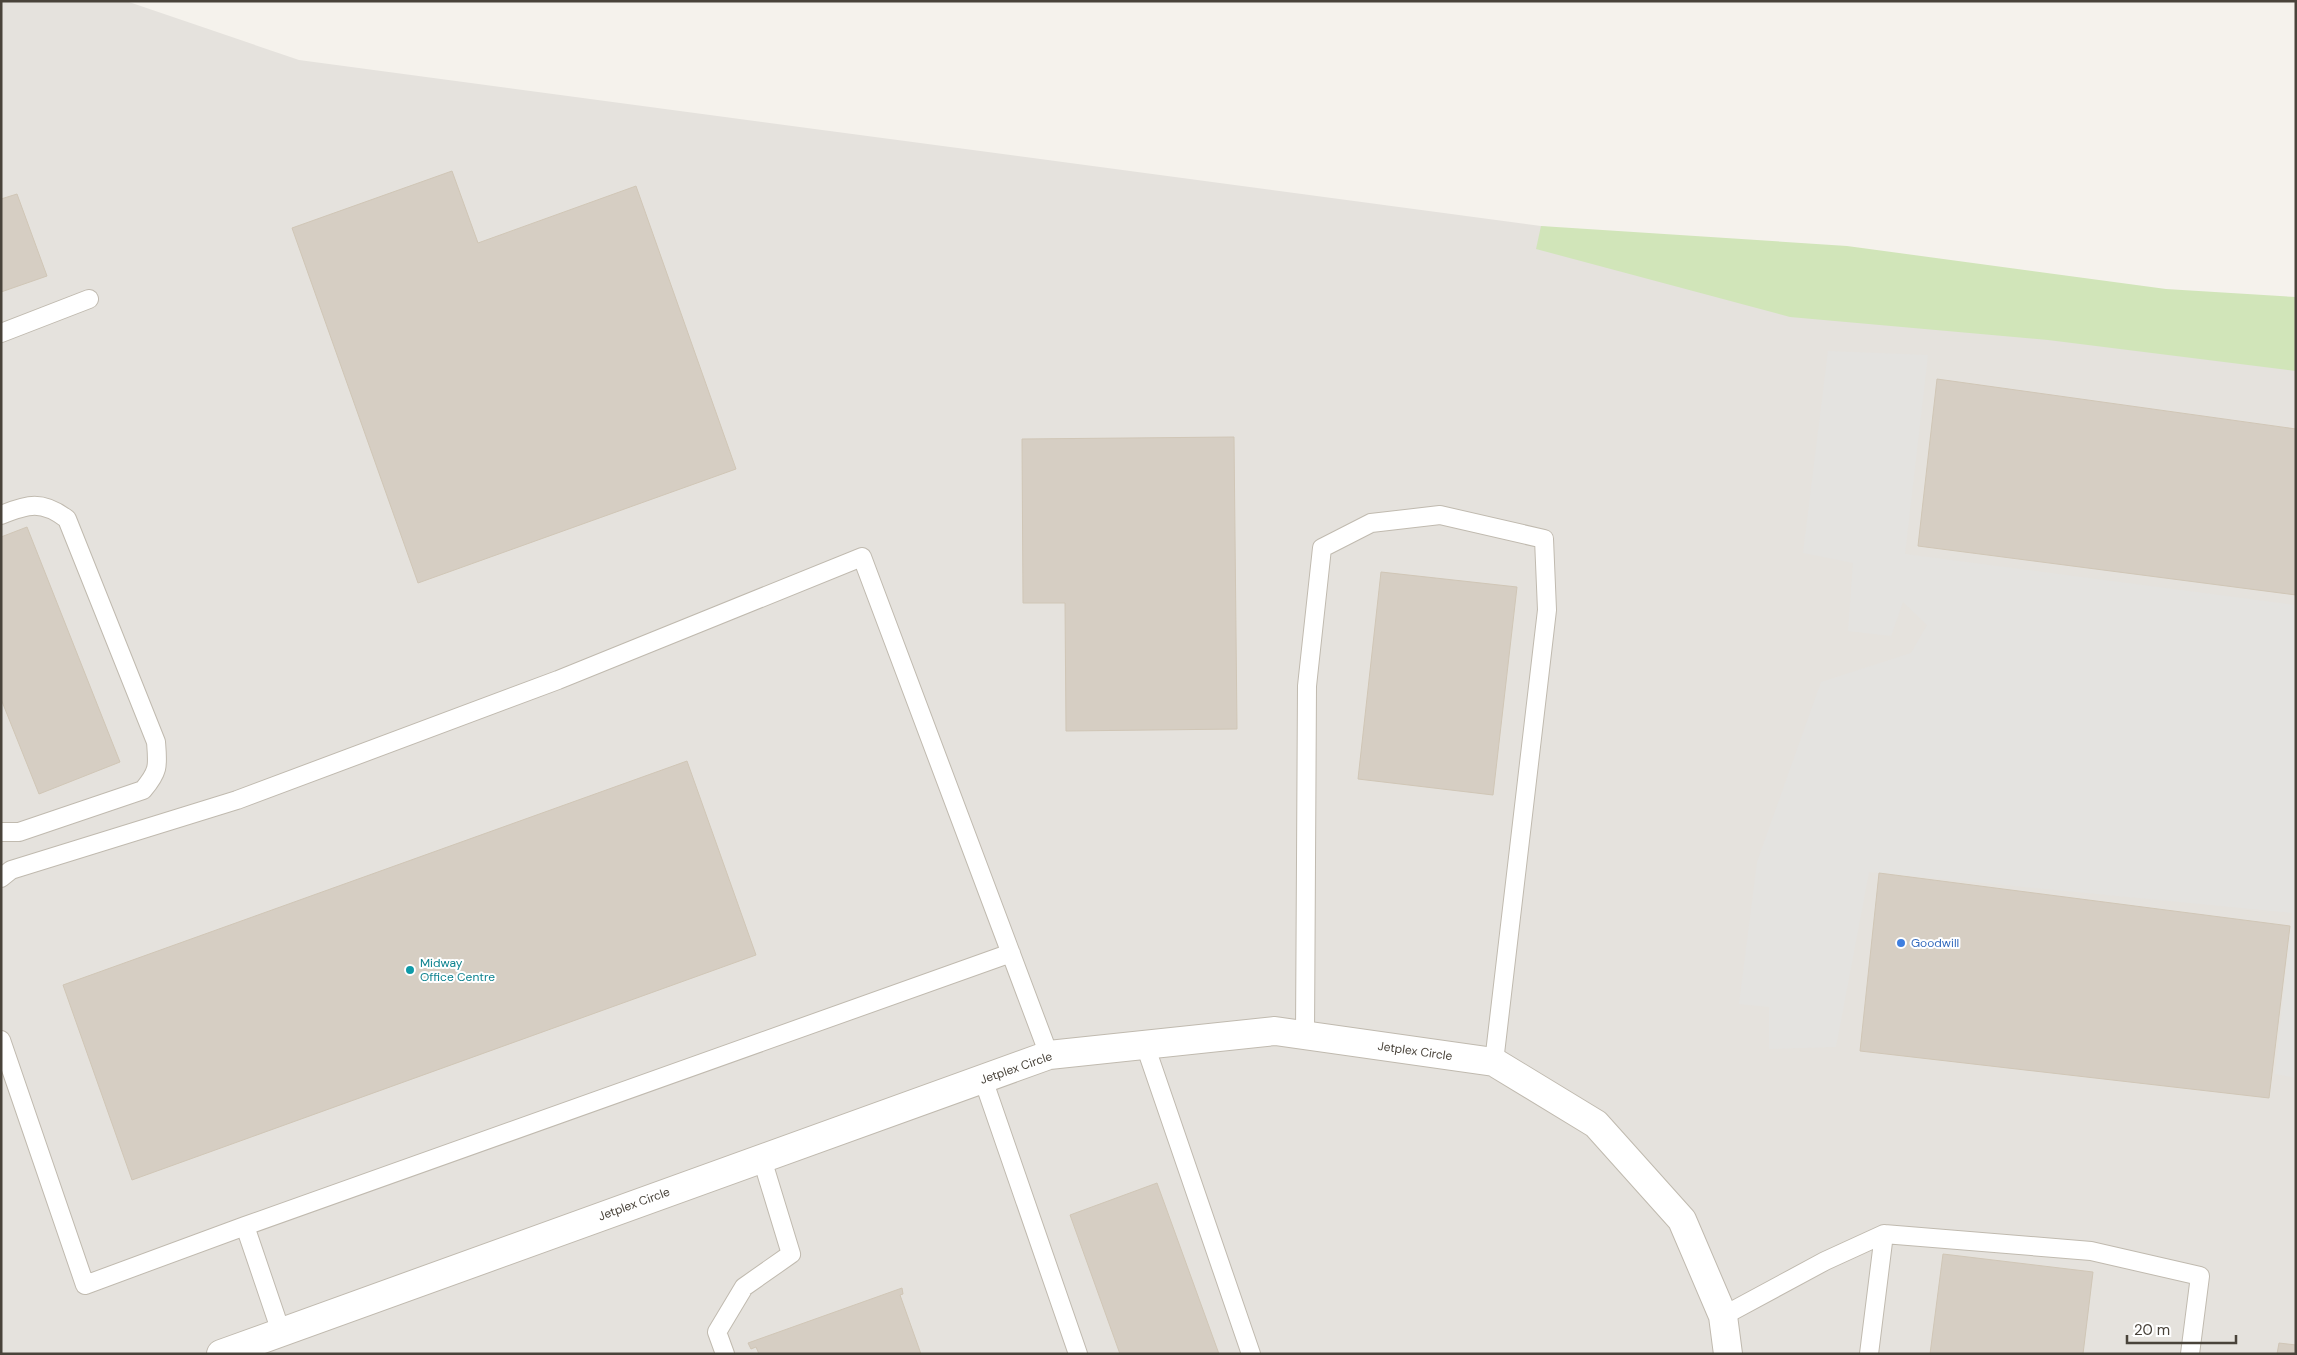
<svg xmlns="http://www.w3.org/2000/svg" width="2297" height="1355" viewBox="0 0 2297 1355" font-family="'DM Sans',sans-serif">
  <rect width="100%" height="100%" fill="#f5f2ec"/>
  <!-- industrial -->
  <path fill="#e5e2dd" d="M 1,1 L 126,1 L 299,60 L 1541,226 L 2296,342 L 2296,1354 L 1,1354 Z"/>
  <!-- green -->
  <path fill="#d1e5b9" d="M 1541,226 L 1847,246 L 2166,289 L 2296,297 L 2296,371 L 2048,340 L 1790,317 L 1536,249 Z"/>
  <!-- parking -->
  <path fill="#e4e3e0" d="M 1828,351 L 1928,355 L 1905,554 L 2296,605 L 2296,1078 L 2275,1074 L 2292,913 L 1869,872 L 1836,1047 L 1769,1049 L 1769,1007 L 1739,1004 L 1757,862 L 1821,682 L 1911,653 L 1927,625 L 1903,602 L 1891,636 L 1848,631 L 1853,563 L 1803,553 Z"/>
  <!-- building -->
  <path fill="#d6cec3" stroke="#d0c6b6" d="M 452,171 L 478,243 L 636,186 L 736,469 L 418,583 L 292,228 Z
    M 17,194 L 47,276 L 1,292 L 1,199 Z
    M 1937,379 L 2296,429 L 2296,595 L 1918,546 Z
    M 1234,437 L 1237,729 L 1066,731 L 1065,603 L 1023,603 L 1022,439 Z
    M 27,527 L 120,762 L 39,794 L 1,699 L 1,537 Z
    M 1381,572 L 1517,587 L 1493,795 L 1358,779 Z
    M 687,761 L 756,955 L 132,1180 L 63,985 Z
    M 1879,873 L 2290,926 L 2269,1098 L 1860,1051 Z
    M 1157,1183 L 1219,1354 L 1120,1354 L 1070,1215 Z
    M 1943,1254 L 2093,1272 L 2083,1354 L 1930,1354 Z
    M 902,1288 L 903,1294 L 900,1295 L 921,1354 L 759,1354 L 756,1347 L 751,1349 L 748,1343 Z
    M 2279,1343 L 2296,1345 L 2296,1354 L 2277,1354 Z"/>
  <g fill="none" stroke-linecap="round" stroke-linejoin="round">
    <!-- service casing -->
    <g stroke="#c0baaf" stroke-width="20">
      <path id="service" d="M 1,333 L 89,299
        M 1,515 C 28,504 42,500 67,519 L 156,742 C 158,766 159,771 143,790 L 19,832 L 1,832
        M 1,878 L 11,870 L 237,800 L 558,680 L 862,557 L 1049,1055
        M 1305,1035 L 1307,686 L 1322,548 L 1371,523 L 1440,515 L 1544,539 L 1547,610 L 1494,1062
        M 1,1040 L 85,1285 L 245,1226 L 1011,953
        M 1145,1045 L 1251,1354
        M 983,1079 L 1078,1354
        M 245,1226 L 281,1332
        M 1723,1316 L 1825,1261 L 1884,1234 L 2091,1251 L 2200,1276 L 2190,1354
        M 725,1354 L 717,1332 L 744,1287 L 791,1254 L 762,1159
        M 1869,1354 L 1884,1234"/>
    </g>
    <!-- minor casing -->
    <g stroke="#c0baaf" stroke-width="30">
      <path id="minor" d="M 221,1354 L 1049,1055 L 1275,1031 L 1494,1062 L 1596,1124 L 1682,1220 L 1723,1316 L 1728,1354"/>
    </g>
    <!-- service -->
    <use href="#service" stroke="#fff" stroke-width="18"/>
    <!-- minor -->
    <use href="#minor" stroke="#fff" stroke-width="28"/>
  </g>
  <!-- markers -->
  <circle fill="#3f7fe0" stroke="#fff" stroke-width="2" cx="1901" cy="943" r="5"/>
  <circle fill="#0f9aa8" stroke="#fff" stroke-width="2" cx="410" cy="970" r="5"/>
  <g text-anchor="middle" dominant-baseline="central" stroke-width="4" stroke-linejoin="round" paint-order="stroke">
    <!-- shop labels -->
    <g font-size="12" fill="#366cbe" stroke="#fff" text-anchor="start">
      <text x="1911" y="943">Goodwill</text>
    </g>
    <!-- culture labels -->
    <g font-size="12" fill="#0d838f" stroke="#fff" text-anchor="start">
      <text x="420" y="963">Midway<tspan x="420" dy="14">Office Centre</tspan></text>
    </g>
    <!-- street labels -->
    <g font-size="12" fill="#49433a" stroke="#fff">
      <text transform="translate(1415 1051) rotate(8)">Jetplex Circle</text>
      <text transform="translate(1016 1068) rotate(-19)">Jetplex Circle</text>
      <text transform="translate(634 1204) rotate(-20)">Jetplex Circle</text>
    </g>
  </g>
  <!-- border -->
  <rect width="2297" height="1355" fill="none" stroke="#49433a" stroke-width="5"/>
  <!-- scale -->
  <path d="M2127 1335v8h109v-8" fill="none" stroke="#49433a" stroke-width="2.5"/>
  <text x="2134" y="1335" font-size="15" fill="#49433a" stroke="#ffffff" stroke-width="4" paint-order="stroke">20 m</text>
</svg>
